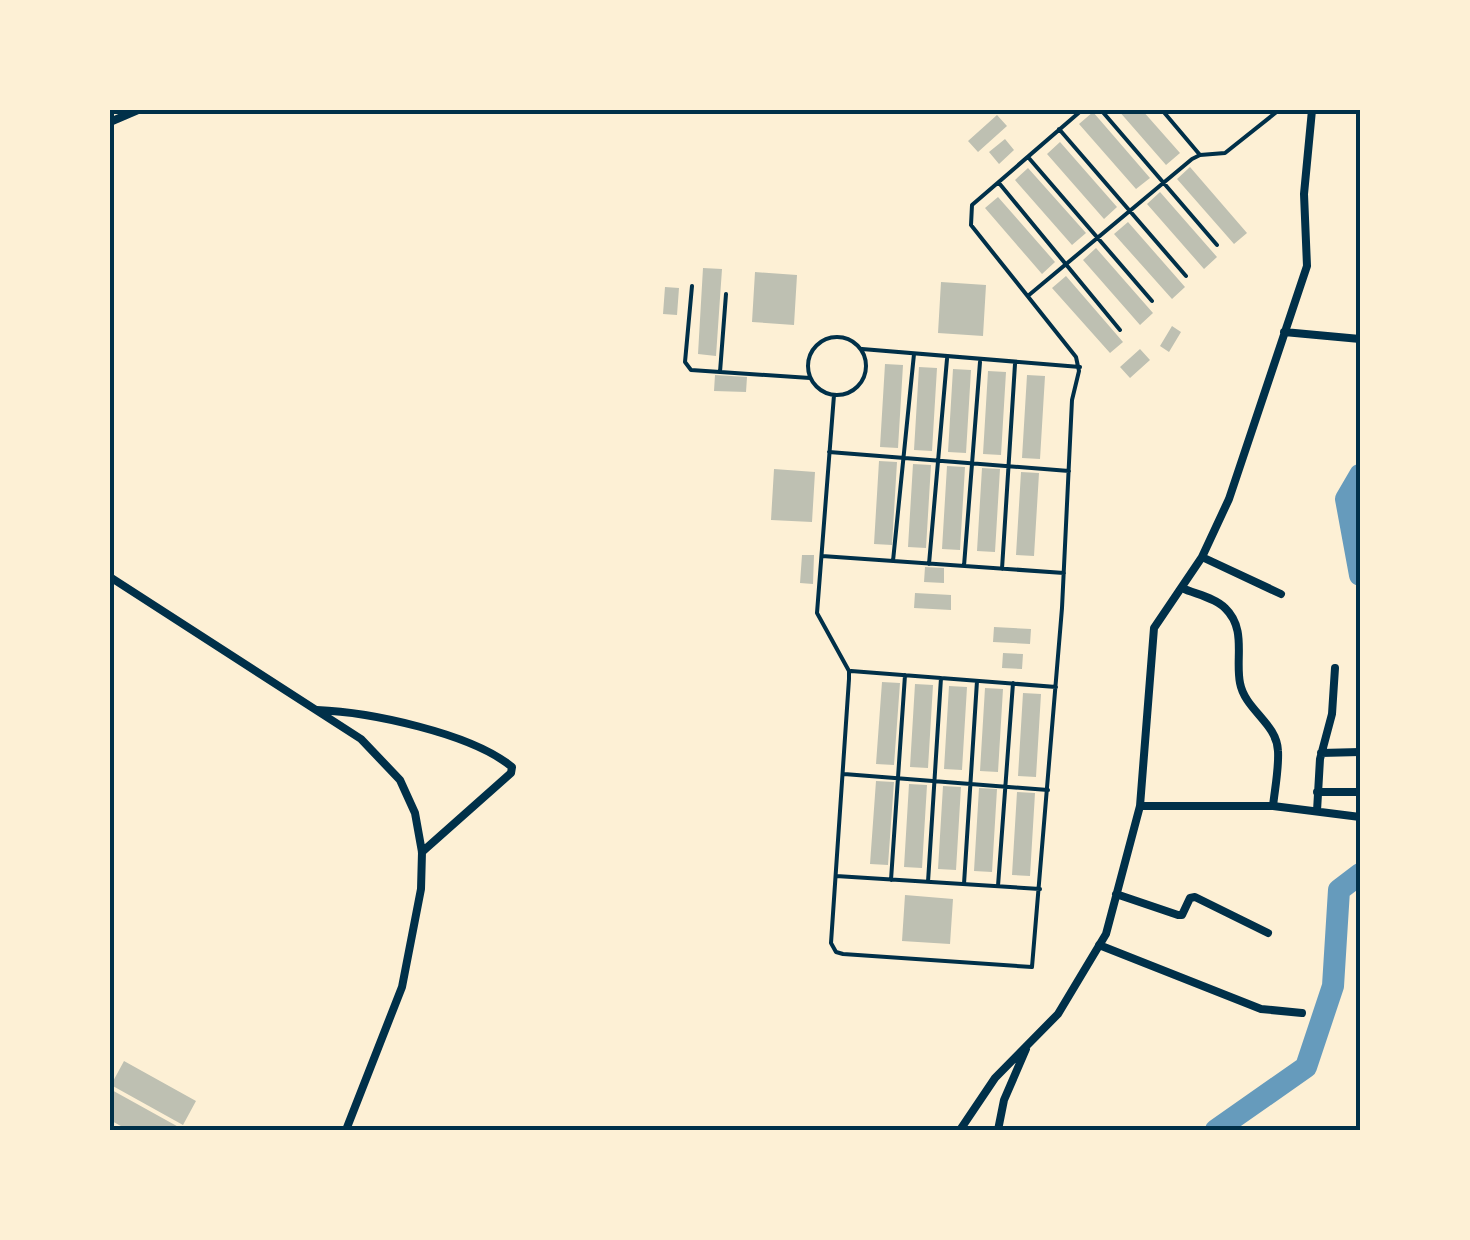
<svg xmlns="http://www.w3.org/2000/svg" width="1470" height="1240" viewBox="0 0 1470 1240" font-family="'Sofia Sans Condensed',sans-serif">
  <rect width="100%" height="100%" fill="#fdf0d5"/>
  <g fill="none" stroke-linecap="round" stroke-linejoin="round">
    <!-- river -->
    <path stroke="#669bbc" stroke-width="22" d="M 1360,475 L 1346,499 L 1360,575
      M 1216,1130 L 1306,1067 L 1333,986 L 1339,890 L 1360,874"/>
  </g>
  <!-- building -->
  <path fill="#bec0b2" d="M 1118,110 L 1142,110 L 1180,153 L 1166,165 Z
    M 1093,112 L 1150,178 L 1136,189 L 1079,124 Z
    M 997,115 L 1007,126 L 978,152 L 968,141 Z
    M 1005,139 L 1014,150 L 999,164 L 989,152 Z
    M 1060,142 L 1117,207 L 1104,219 L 1047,154 Z
    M 1190,167 L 1247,233 L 1234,244 L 1177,179 Z
    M 1028,168 L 1086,233 L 1072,245 L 1015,180 Z
    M 1160,192 L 1217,257 L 1204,269 L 1147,204 Z
    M 998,197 L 1055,262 L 1042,274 L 985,208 Z
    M 1128,222 L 1185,287 L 1172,299 L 1114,234 Z
    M 1096,248 L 1153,313 L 1140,325 L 1083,260 Z
    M 703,268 L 722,269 L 716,356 L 698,354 Z
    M 755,272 L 797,275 L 794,325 L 752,322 Z
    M 1066,276 L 1123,342 L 1110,353 L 1052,288 Z
    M 941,282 L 986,285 L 983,336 L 938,333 Z
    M 665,287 L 679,288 L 677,315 L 663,314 Z
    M 1172,326 L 1181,332 L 1169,352 L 1160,346 Z
    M 1140,349 L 1150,360 L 1130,378 L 1120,367 Z
    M 885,364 L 903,365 L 898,448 L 880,447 Z
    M 919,367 L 937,368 L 932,451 L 914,450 Z
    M 953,369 L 971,370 L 966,453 L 948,452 Z
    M 988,371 L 1006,372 L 1001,455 L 983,454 Z
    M 715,375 L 747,377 L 746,392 L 714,391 Z
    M 1027,375 L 1045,376 L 1040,459 L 1022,458 Z
    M 879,461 L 897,462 L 892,545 L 874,544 Z
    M 913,464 L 931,465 L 926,548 L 908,547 Z
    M 947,466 L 965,467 L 960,550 L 942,549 Z
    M 982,468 L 1000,469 L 995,552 L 977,551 Z
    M 774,469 L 815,472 L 812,522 L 771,520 Z
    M 1021,472 L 1039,473 L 1034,556 L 1016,555 Z
    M 802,555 L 814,555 L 813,584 L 800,583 Z
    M 925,567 L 944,568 L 944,583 L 924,582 Z
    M 915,593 L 951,595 L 951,610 L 914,608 Z
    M 994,627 L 1031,629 L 1030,644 L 993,642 Z
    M 1003,653 L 1023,654 L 1022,669 L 1002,668 Z
    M 882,682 L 900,683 L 894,765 L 876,764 Z
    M 915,684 L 933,685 L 928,768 L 910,767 Z
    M 949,686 L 967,687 L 962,770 L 944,769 Z
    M 985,688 L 1003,689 L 998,772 L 980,771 Z
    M 1023,693 L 1041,694 L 1036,777 L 1018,776 Z
    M 876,781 L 894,782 L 888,865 L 870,864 Z
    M 909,784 L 927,785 L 922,868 L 904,867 Z
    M 943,786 L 961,787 L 956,870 L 938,869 Z
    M 979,788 L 997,789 L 992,872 L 974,871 Z
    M 1017,792 L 1035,793 L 1030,876 L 1012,875 Z
    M 905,895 L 953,899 L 950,944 L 902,941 Z
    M 124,1061 L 196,1101 L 183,1125 L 111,1085 Z
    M 110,1089 L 184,1130 L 128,1130 L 110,1120 Z"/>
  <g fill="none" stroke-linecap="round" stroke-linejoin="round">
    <!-- service -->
    <path stroke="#003049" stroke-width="4" d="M 1101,110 L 1217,245
      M 1162,110 L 1200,155
      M 1059,129 L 1186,276
      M 1028,157 L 1152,301
      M 999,183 L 1120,330
      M 692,286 L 685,362 L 691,370 L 720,372
      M 726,294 L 720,372 L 810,378
      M 1029,295 L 1192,159 L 1200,155 L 1225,153 L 1279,110
      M808 366a29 29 0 1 1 58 0a29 29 0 1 1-58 0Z
      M 862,349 L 1080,367
      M 834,395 L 817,613 L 849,671 L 849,679 L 831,943 L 836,952 L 843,954 L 1032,967 L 1062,608 L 1072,400 L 1079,371 L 1076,357 L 971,225 L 972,205 L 1082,110
      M 829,452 L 1069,471
      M 822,556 L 1064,573
      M 893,561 L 914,354
      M 929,564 L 947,359
      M 964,566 L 980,362
      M 1002,569 L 1015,364
      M 851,671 L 1056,687
      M 844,774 L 1048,790
      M 836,876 L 1040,889
      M 891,880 L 905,675
      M 928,882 L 941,678
      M 964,884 L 977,681
      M 998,886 L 1013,683"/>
    <!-- minor -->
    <path stroke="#003049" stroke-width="8" d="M 110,122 L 138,110
      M 1284,332 L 1360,339
      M 1202,557 L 1281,594
      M 110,577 L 361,739 L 400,780 L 415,813 L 422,852 L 421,889 L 402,987 L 346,1130
      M 1182,588 C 1195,594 1216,598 1225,608 C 1247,629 1235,658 1240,683 C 1245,710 1277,723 1278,751 C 1279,768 1275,788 1273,806
      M 317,710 C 369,712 471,733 512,767 L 511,773 L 422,852
      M 1321,753 L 1360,752
      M 1317,792 L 1360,792
      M 1140,806 L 1273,806 L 1360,817
      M 1317,811 L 1320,759 L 1332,714 L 1335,668
      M 1116,894 L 1178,915 L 1182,915 L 1190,898 L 1195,897 L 1268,933
      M 1099,945 L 1261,1009 L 1302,1013
      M 960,1130 L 995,1078 L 1058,1014 L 1106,934 L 1140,806 L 1154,628 L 1202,557 L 1229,499 L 1307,266 L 1304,194 L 1312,110
      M 998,1130 L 1004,1100 L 1026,1049"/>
  </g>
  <!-- border -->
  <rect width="1470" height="1240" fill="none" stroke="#fdf0d5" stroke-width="225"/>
  <rect x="112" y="112" width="1246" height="1016" fill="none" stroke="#003049" stroke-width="4"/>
</svg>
